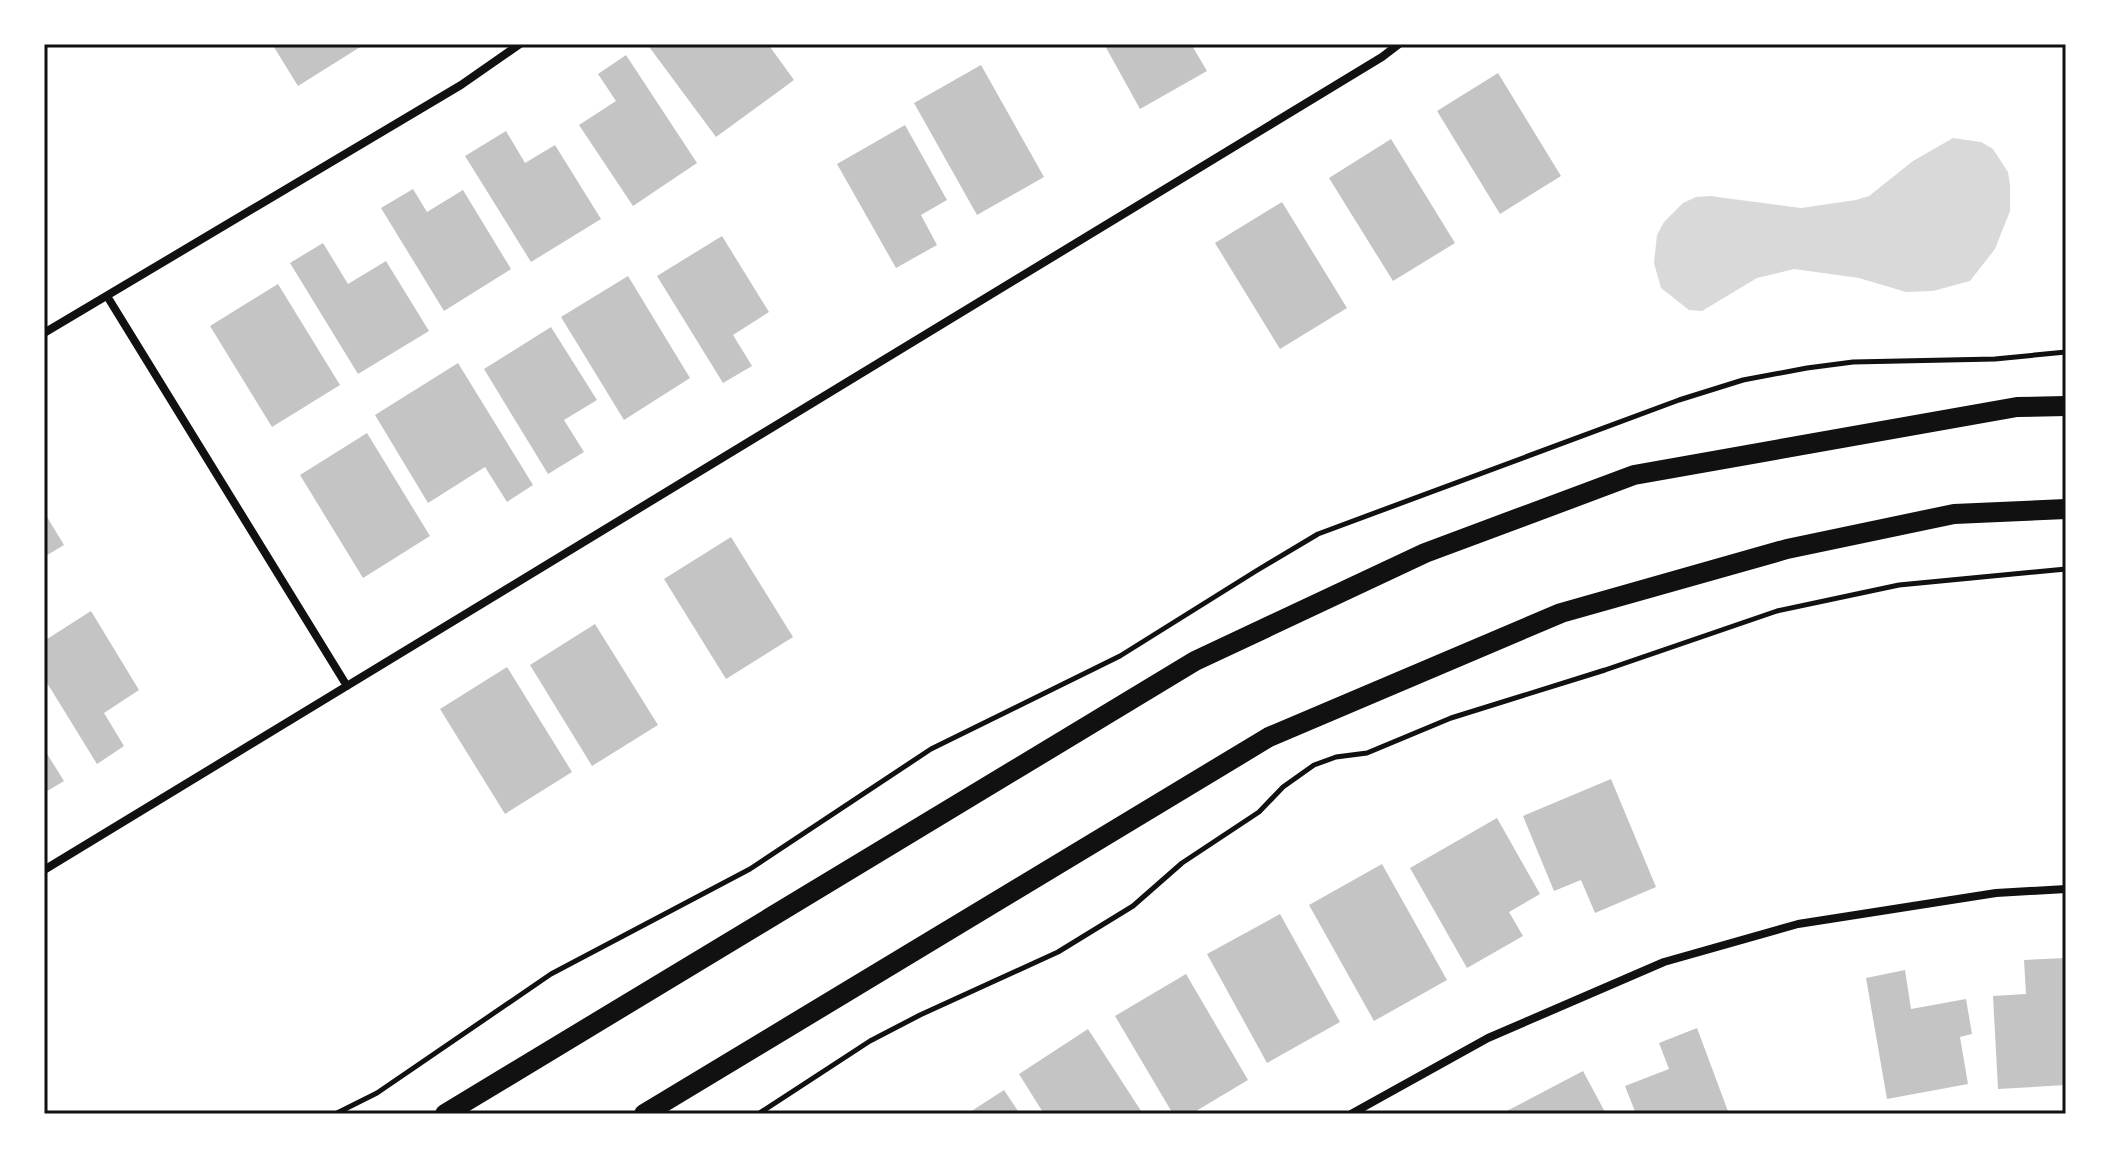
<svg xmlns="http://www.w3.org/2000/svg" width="2110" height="1158" viewBox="0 0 2110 1158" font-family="'PT Sans',sans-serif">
  <rect width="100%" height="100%" fill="#fff"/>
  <!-- water -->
  <path fill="#d9d9d9" d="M 1953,138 L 1981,142 L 1993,149 L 2008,172 L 2010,185 L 2010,211 L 1995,249 L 1970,281 L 1933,291 L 1906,292 L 1859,278 L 1794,269 L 1757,278 L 1702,311 L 1689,310 L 1661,288 L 1654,263 L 1657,235 L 1664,222 L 1683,203 L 1696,197 L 1710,196 L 1801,208 L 1856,200 L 1869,196 L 1913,161 Z"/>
  <!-- building -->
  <path fill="#c4c4c4" d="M 272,44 L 365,44 L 298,86 Z
    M 647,44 L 768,44 L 794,80 L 716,137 Z
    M 1104,44 L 1191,44 L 1207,71 L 1140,109 Z
    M 626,55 L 697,163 L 633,206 L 579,125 L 616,101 L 598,74 Z
    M 981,65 L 1044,177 L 977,215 L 914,103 Z
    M 1498,73 L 1561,176 L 1500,214 L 1437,111 Z
    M 905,125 L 947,200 L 921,215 L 937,245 L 896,268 L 837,164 Z
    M 506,131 L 525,163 L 555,145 L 601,219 L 531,262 L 465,156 Z
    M 1391,139 L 1455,243 L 1393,281 L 1329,178 Z
    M 413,189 L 427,212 L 463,190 L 511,269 L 444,311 L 381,208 Z
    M 1282,202 L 1347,308 L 1280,349 L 1215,243 Z
    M 722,236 L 769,312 L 733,335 L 752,366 L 723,383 L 657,276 Z
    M 323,243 L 348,284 L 386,261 L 429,331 L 358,374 L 290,263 Z
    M 628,276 L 690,378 L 624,420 L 561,317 Z
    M 278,284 L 340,385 L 272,427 L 210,326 Z
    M 551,327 L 597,400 L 564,420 L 584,452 L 548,474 L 484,369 Z
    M 458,363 L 533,485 L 507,502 L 485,467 L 428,503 L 375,415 Z
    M 367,433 L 430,536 L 363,578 L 300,475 Z
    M 44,512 L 64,545 L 44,557 Z
    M 731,537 L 793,637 L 726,679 L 664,579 Z
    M 91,611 L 139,690 L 104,713 L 124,746 L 97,764 L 44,678 L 44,641 Z
    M 595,624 L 658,725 L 592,766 L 530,665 Z
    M 507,667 L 572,772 L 505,814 L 440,709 Z
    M 44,749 L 64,781 L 44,793 Z
    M 1611,779 L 1656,887 L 1595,913 L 1581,880 L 1554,891 L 1523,816 Z
    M 1497,818 L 1540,894 L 1509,912 L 1523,936 L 1467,968 L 1410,868 Z
    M 1382,864 L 1447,980 L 1374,1021 L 1309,905 Z
    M 1280,914 L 1340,1022 L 1267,1063 L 1207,954 Z
    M 2066,958 L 2066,1085 L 1998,1089 L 1993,996 L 2026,994 L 2024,960 Z
    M 1905,970 L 1911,1009 L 1966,999 L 1972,1034 L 1960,1037 L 1968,1084 L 1887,1099 L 1866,978 Z
    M 1186,974 L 1248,1080 L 1191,1114 L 1173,1114 L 1115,1016 Z
    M 1697,1028 L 1729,1114 L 1636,1114 L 1625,1086 L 1669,1069 L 1659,1043 Z
    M 1088,1029 L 1143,1114 L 1044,1114 L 1019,1074 Z
    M 1583,1071 L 1606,1114 L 1501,1114 Z
    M 1004,1090 L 1020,1114 L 967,1114 Z"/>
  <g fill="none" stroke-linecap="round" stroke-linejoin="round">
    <!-- path -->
    <path stroke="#111" stroke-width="5" d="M 335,1114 L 377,1093 L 551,974 L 750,869 L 931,749 L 1120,656 L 1256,571 L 1318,534 L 1679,400 L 1743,380 L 1807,368 L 1853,362 L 1995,359 L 2066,352
      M 758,1114 L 870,1041 L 920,1015 L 1058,952 L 1133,906 L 1182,863 L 1259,812 L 1283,787 L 1314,765 L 1336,757 L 1367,753 L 1451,718 L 1605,670 L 1777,611 L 1899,585 L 2066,569"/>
    <!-- minor -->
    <path stroke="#111" stroke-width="8" d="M 107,296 L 347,686
      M 44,333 L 461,85 L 520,44
      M 44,870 L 1382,57 L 1399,44
      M 1351,1114 L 1488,1038 L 1664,962 L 1798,924 L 1996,893 L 2066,889"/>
    <!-- primary -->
    <path stroke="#111" stroke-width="20" d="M 445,1114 L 1195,661 L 1425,553 L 1634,475 L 2017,407 L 2066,406
      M 644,1114 L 1269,737 L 1561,613 L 1787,549 L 1954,514 L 2066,509"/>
  </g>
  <!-- border -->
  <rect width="2110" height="1158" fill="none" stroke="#ffffff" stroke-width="92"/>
  <rect x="46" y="46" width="2018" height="1066" fill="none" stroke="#111" stroke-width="3"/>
</svg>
